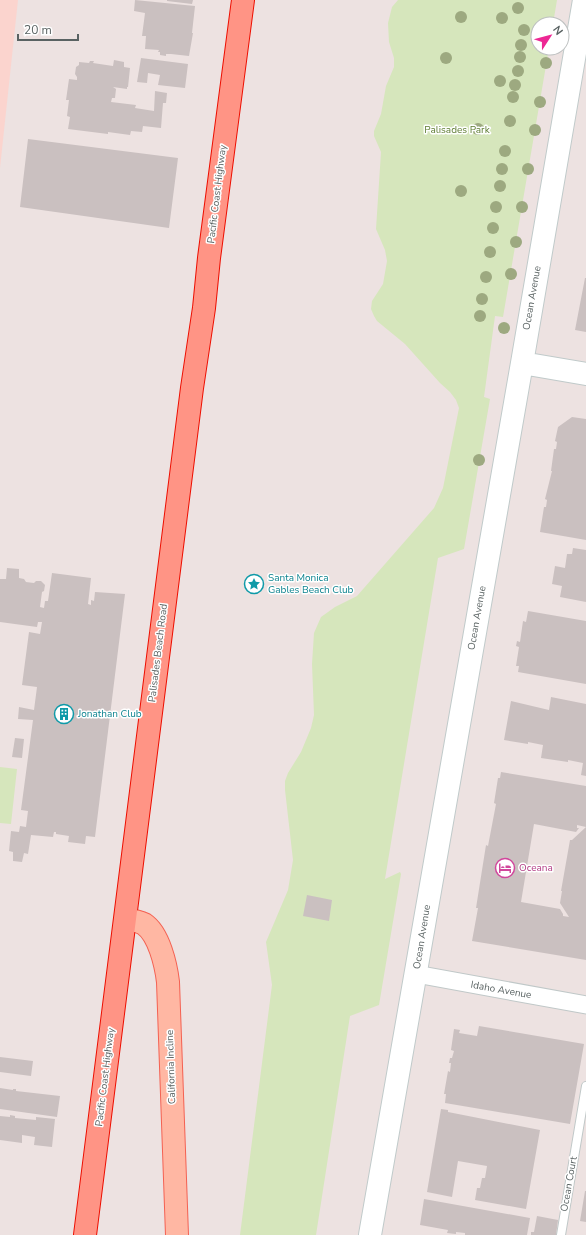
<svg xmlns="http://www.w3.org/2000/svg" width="586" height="1235" viewBox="0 0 586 1235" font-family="'Nunito Sans',sans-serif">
  <rect width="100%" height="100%" fill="#ede2e1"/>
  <!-- green -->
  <path fill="#d6e6bc" d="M 398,0 L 557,0 L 553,24 L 538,24 L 538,48 L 549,48 L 503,317 L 495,316 L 484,397 L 490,399 L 464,549 L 438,558 L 385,879 L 400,872 L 401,874 L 379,1005 L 350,1016 L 316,1235 L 240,1235 L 272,985 L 266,942 L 288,890 L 293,860 L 285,790 L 285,781 L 288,773 L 301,752 L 311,728 L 314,715 L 312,664 L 314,633 L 321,617 L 335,607 L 357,596 L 434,508 L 443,488 L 459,408 L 456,400 L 450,392 L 440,383 L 405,344 L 377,321 L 374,316 L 371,309 L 372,301 L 383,284 L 387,261 L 385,250 L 376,229 L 381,152 L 374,136 L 374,131 L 381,114 L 386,86 L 394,67 L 394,58 L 389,42 L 388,23 L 392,7 Z
    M 0,767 L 17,769 L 11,824 L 0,823 Z"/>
  <!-- sand -->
  <path fill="#fbd4ce" d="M 0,0 L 18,0 L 0,168 Z"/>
  <!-- building -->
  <path fill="#cac0c0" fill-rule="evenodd" d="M 135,0 L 195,6 L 192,33 L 193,33 L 189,56 L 171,54 L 166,54 L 166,56 L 160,55 L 160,52 L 158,52 L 159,50 L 145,49 L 146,36 L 142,36 L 145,13 L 134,11 Z
    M 167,0 L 193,0 L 192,4 L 167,1 Z
    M 141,58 L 188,64 L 185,88 L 158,85 L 160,75 L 148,73 L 147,83 L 137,82 Z
    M 114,60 L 124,62 L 124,67 L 130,68 L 128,87 L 127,87 L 127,89 L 113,87 L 116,89 L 115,98 L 112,98 L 111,102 L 136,105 L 135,108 L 154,111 L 155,91 L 167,93 L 166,103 L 163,103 L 161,128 L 143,126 L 142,132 L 131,131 L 130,135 L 108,132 L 108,134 L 68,129 L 70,117 L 67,116 L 69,100 L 66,100 L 69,79 L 77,80 L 77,77 L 75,74 L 76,67 L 79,65 L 79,62 L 89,63 L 90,61 L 94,61 L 93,63 L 113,66 Z
    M 28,139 L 178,158 L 169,228 L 20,207 Z
    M 585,278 L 586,278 L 586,332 L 575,330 Z
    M 572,417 L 586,419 L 586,540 L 540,532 L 544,507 L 546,507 L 547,500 L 545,499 L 552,471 L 551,471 L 554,449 L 556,449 L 557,442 L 555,441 L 558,427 Z
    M 573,548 L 586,550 L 586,602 L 560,597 L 562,586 L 552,584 L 555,566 L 565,568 L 567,554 L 572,554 Z
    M 7,568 L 19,569 L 19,578 L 24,579 L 26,582 L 34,583 L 36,581 L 41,581 L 45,585 L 44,591 L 42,592 L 40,607 L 44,608 L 45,601 L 48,601 L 52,573 L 91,578 L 88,604 L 91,605 L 91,600 L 94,601 L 95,592 L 125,594 L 95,837 L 86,836 L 85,844 L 68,842 L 69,836 L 56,834 L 56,832 L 54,832 L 53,837 L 31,835 L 28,854 L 24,853 L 22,862 L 13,861 L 13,852 L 9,851 L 11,831 L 19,832 L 20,826 L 26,827 L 28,811 L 21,810 L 33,720 L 18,719 L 19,707 L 34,710 L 37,687 L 22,685 L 29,632 L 40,634 L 42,622 L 38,622 L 37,627 L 0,622 L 0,579 L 6,579 Z
    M 528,611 L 586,621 L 586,684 L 518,672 L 519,666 L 516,666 L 519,647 L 516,646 L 517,641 L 520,642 L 523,621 L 526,622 Z
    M 551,697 L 586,704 L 586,776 L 581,775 L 583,763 L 568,760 L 568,762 L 541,758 L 543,745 L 528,742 L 528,744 L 504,740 L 511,701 L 549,710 Z
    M 15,738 L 24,739 L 22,758 L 12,757 Z
    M 501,772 L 586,786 L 586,960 L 472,941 L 478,908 L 476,908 L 486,845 L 488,846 L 496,804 L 494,803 L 498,778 L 500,778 ZM 534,824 L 576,832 L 579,828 L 577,828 L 577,825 L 586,827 L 572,840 L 570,840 L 561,891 L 562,891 L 560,903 L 569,917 L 563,916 L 563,914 L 560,909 L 521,902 Z
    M 307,895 L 332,900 L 329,921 L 303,916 Z
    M 479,1026 L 584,1044 L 570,1124 L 445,1103 L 446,1094 L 444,1094 L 448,1071 L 450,1072 L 451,1063 L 449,1063 L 450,1058 L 452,1058 L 454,1051 L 451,1050 L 454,1029 L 460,1030 L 459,1033 L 477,1036 Z
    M 0,1057 L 33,1061 L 31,1076 L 0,1072 Z
    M 0,1088 L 13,1090 L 13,1089 L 16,1089 L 16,1091 L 60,1096 L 57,1117 L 0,1109 Z
    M 441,1109 L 448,1110 L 448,1112 L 540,1130 L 526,1209 L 475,1200 L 477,1188 L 480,1188 L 482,1178 L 485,1178 L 487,1166 L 458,1161 L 452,1197 L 427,1192 Z
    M 10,1115 L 15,1116 L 15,1118 L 36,1120 L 36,1117 L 55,1119 L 52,1147 L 34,1145 L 35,1137 L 22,1135 L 22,1143 L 0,1140 L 0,1116 L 10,1117 Z
    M 585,1191 L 586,1191 L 586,1222 L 580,1221 Z
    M 424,1199 L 530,1218 L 527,1235 L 465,1235 L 465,1233 L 456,1232 L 456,1234 L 447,1233 L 448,1230 L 420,1225 Z
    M 537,1216 L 558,1220 L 556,1235 L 531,1235 L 531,1232 L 534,1232 Z"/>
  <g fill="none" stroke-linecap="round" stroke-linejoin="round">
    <!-- lane casing -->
    <g stroke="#c0c8c8" stroke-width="10">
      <path id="lane" d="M 561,1235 L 586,1086"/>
    </g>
    <!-- street casing -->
    <g stroke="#c0c8c8" stroke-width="19">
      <path id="street" d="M 416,974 L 586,1005"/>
    </g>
    <!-- secondary casing -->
    <g stroke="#c0caca" stroke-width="24">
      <path id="secondary" d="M 522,363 L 586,374
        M 370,1235 L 522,363 L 584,0"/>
    </g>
    <!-- primary casing -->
    <g stroke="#f46152" stroke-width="24">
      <path id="primary" d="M 126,919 C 132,920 138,921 144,924 C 159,934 166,965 168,982 L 177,1235"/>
    </g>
    <!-- highway casing -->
    <g stroke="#ed0e00" stroke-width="24">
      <path id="highway" d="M 85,1235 L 192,388 L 204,308 L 209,258 L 243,0"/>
    </g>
    <!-- lane -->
    <use href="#lane" stroke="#fff" stroke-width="8"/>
    <!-- street -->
    <use href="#street" stroke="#fff" stroke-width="17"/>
    <!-- secondary -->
    <use href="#secondary" stroke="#fff" stroke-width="22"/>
    <!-- primary -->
    <use href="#primary" stroke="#ffb7a3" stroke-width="22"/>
    <!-- highway -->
    <use href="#highway" stroke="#ff9485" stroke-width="22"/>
  </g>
  <!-- trees -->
  <g fill="#9da980">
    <circle cx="518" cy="8" r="6"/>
    <circle cx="461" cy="17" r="6"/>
    <circle cx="502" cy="18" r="6"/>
    <circle cx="524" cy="30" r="6"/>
    <circle cx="521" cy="45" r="6"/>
    <circle cx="520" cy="57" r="6"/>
    <circle cx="446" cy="58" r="6"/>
    <circle cx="546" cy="63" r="6"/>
    <circle cx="518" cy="71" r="6"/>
    <circle cx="500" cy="81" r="6"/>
    <circle cx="515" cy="85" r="6"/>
    <circle cx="513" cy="97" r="6"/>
    <circle cx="540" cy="102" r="6"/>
    <circle cx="510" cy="121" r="6"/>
    <circle cx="478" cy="129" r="6"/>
    <circle cx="535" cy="130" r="6"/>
    <circle cx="505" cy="151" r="6"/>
    <circle cx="502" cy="169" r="6"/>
    <circle cx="528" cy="169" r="6"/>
    <circle cx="500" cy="186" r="6"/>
    <circle cx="461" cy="191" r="6"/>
    <circle cx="496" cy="207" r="6"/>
    <circle cx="522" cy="207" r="6"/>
    <circle cx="493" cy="228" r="6"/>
    <circle cx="516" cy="242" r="6"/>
    <circle cx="490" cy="252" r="6"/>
    <circle cx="511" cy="274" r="6"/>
    <circle cx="486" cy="277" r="6"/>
    <circle cx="482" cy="299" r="6"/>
    <circle cx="480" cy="316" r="6"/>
    <circle cx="504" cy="328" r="6"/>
    <circle cx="479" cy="460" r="6"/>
  </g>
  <!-- icons -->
  <defs>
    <g id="sight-ring" transform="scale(1)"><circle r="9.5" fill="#fff" stroke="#0f9aa8" stroke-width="1.5"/><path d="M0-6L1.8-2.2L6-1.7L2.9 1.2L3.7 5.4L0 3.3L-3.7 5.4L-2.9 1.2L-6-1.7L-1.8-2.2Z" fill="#0f9aa8"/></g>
    <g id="building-ring" transform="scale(1)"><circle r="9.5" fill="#fff" stroke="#0f9aa8" stroke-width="1.5"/><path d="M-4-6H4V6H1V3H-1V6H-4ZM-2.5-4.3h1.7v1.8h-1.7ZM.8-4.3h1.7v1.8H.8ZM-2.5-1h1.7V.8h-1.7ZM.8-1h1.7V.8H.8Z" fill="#0f9aa8"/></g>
    <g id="hotel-ring" transform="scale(1)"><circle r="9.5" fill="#fff" stroke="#d1479c" stroke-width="1.5"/><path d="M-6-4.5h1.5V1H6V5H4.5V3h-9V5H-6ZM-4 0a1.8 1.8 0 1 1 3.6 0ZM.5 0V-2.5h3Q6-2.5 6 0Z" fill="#d1479c"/></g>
  </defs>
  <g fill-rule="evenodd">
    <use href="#sight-ring" x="254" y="584"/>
    <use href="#building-ring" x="64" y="714"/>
    <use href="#hotel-ring" x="505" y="868"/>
  </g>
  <g text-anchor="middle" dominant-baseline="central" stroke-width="3" stroke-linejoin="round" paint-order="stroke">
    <!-- park labels -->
    <g font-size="10" fill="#5c7b30" stroke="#fff">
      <text x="457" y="130">Palisades Park</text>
    </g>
    <!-- street labels -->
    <g font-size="10" fill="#596262" stroke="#fff">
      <text transform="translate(217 194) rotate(-83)">Pacific Coast Highway</text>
      <text transform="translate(532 298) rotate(-80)">Ocean Avenue</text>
      <text transform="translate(477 618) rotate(-80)">Ocean Avenue</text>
      <text transform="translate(158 653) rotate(-83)">Palisades Beach Road</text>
      <text transform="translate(422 937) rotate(-81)">Ocean Avenue</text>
      <text transform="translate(501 990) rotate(10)">Idaho Avenue</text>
      <text transform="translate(171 1067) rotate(-92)">California Incline</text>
      <text transform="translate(105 1077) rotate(-83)">Pacific Coast Highway</text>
      <text transform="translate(569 1184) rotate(-80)">Ocean Court</text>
    </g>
    <!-- culture labels -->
    <g font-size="10" fill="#0d838f" stroke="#fff" text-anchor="start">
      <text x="268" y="578">Santa Monica<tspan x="268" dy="12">Gables Beach Club</tspan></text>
      <text x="78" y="714">Jonathan Club</text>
    </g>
    <!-- hotel labels -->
    <g font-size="10" fill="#b23c85" stroke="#fff" text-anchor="start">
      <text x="519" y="868">Oceana</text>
    </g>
  </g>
  <!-- north arrow -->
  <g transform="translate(550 36) rotate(54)"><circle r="19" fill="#ffffff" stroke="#bdc0c0"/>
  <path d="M0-3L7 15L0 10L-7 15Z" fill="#ed2794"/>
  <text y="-6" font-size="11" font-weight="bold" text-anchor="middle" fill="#596262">N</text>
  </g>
  <!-- scale -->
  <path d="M18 34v6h60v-6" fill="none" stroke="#596262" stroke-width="2"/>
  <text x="24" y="34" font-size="12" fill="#596262" stroke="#ffffff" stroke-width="3" paint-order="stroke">20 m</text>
</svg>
